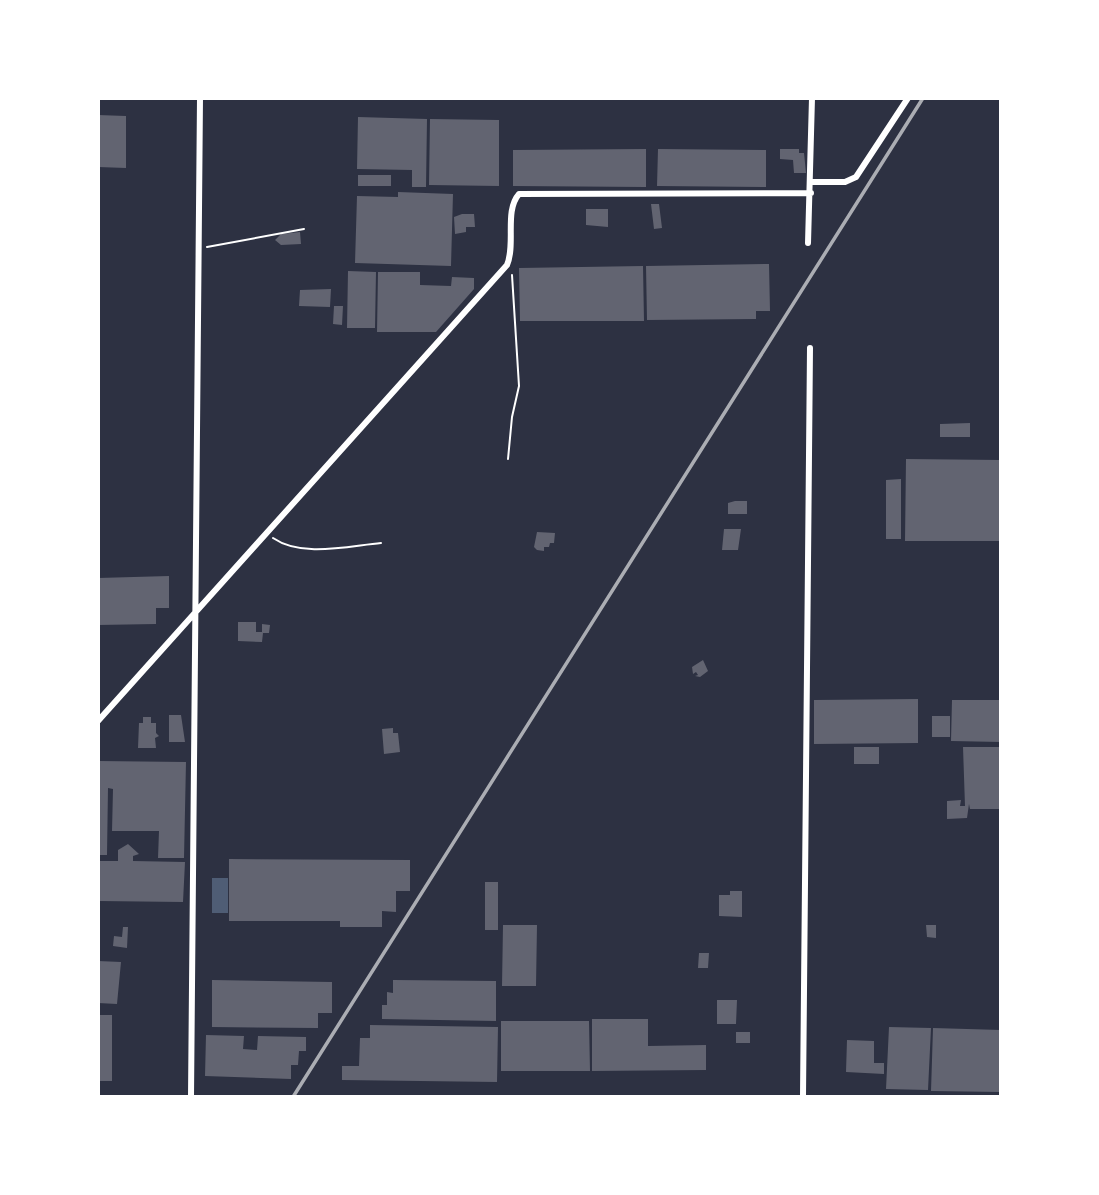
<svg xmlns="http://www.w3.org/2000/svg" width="1099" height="1195" viewBox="0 0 1099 1195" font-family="'Space Grotesk',sans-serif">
  <rect width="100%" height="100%" fill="#2d3142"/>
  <!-- water -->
  <path fill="#4f5d75" d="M 212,878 L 228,878 L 228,913 L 212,913 Z"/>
  <!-- building -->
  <path fill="#626471" d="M 98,115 L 126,116 L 126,168 L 98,167 Z
    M 358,117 L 427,119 L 426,187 L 412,187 L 412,170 L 357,169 Z
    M 430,119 L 499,120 L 499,186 L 429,185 Z
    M 646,149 L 646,187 L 513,186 L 513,150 Z
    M 658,149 L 766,150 L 766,187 L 657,186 Z
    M 780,149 L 799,149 L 799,153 L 804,153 L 806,173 L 794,173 L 793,160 L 780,159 Z
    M 358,175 L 391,175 L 391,186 L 358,186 Z
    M 398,192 L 453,194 L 451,266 L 355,263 L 357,196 L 398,197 Z
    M 651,204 L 659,204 L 662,228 L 654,229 Z
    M 586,209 L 608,209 L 608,227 L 586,225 Z
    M 462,214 L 474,214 L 475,227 L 466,227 L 466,232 L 455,234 L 454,217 Z
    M 300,232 L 301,244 L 281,245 L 275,240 L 281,234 Z
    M 769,264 L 770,311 L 756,311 L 756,319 L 647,320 L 646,266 Z
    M 643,266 L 644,321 L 520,321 L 519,268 Z
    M 348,271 L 376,272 L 375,328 L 347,328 Z
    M 378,272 L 420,272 L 420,285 L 451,286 L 452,277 L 474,278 L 474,289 L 436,332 L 377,332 Z
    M 331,289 L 330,307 L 299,306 L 300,290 Z
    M 334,306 L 343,306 L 342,325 L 333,324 Z
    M 970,423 L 970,437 L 940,437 L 940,424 Z
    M 906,459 L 1001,460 L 1001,541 L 905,541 Z
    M 901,479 L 901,539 L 886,539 L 886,480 Z
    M 735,501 L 747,501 L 747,514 L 728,514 L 728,503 Z
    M 724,529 L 741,529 L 738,550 L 722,550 Z
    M 537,532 L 555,533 L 554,543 L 550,543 L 549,547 L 544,547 L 544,551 L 537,550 L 534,547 Z
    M 169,576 L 169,608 L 156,608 L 156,624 L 98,625 L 98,578 Z
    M 238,622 L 256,622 L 256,632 L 262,632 L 262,624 L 270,625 L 269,633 L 263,633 L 262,642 L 238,641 Z
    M 703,660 L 708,671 L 700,677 L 695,676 L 698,675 L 696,672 L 693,674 L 692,667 Z
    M 918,699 L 918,743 L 814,744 L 814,700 Z
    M 952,700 L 1001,700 L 1001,742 L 951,741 Z
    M 169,715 L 181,715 L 185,742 L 169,742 Z
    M 932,716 L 950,716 L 950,737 L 932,737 Z
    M 143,717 L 151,717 L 151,723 L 156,723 L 156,733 L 159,736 L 155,738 L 156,748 L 138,748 L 139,723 L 143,723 Z
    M 393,728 L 393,733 L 398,733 L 400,752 L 384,754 L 382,729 Z
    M 854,747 L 879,747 L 879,764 L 854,764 Z
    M 963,747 L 1001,747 L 1001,809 L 970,809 L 969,804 L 967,818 L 947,819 L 947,801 L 961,800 L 960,806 L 965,806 Z
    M 98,761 L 186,762 L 184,858 L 158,858 L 159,831 L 112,831 L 113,789 L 108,788 L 107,855 L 98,855 Z
    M 128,844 L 139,854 L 133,856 L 133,861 L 185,862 L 183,902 L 98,901 L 98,861 L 118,861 L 118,850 Z
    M 229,859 L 410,860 L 410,891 L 396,891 L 396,912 L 382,911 L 382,927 L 340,927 L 340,921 L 229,921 Z
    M 485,882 L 498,882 L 498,930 L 485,930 Z
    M 730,891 L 742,891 L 742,917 L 719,916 L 719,895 L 730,895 Z
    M 503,925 L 537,925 L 536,986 L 502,986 Z
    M 926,925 L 936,925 L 936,938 L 927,937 Z
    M 123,927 L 128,927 L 127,948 L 113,946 L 114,936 L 122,937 Z
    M 699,953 L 709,953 L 708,968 L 698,968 Z
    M 98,961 L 121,962 L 117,1004 L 98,1003 Z
    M 212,980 L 332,982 L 332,1013 L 318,1013 L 318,1028 L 212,1027 Z
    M 393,980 L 496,981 L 496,1021 L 382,1019 L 382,1005 L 387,1005 L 387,992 L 393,993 Z
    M 717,1000 L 737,1000 L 736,1024 L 717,1024 Z
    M 98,1015 L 112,1015 L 112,1081 L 98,1081 Z
    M 592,1019 L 648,1019 L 648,1046 L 706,1045 L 706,1070 L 592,1071 Z
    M 501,1021 L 589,1021 L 590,1071 L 501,1071 Z
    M 370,1025 L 498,1027 L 497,1082 L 342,1080 L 342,1066 L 359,1066 L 360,1038 L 370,1038 Z
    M 889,1027 L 931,1028 L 928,1090 L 886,1089 Z
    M 933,1028 L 1001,1030 L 1000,1092 L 931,1091 Z
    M 736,1032 L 750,1032 L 750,1043 L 736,1043 Z
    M 206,1035 L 244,1036 L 243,1049 L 257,1050 L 258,1036 L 306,1037 L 306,1051 L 299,1051 L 298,1065 L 291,1065 L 291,1079 L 205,1076 Z
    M 847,1040 L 874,1041 L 874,1063 L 884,1063 L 884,1074 L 846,1072 Z"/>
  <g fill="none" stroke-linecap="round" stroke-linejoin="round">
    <!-- path -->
    <path stroke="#fff" stroke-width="2" d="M 207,247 L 304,229
      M 508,459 L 512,417 L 519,386 L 512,275
      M 273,538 C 302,558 348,546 381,543"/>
    <!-- minor -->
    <path stroke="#fff" stroke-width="6" d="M 811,182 L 845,182 L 856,177 L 908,98
      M 808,243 L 812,98
      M 98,721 L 507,265 C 516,244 504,211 519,194 L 811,193
      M 191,1097 L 200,98
      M 803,1097 L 810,348"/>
    <!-- rail -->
    <path stroke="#abadb3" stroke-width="3.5" d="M 293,1097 L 923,98"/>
  </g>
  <!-- border -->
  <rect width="1099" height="1195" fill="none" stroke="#ffffff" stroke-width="200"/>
</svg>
